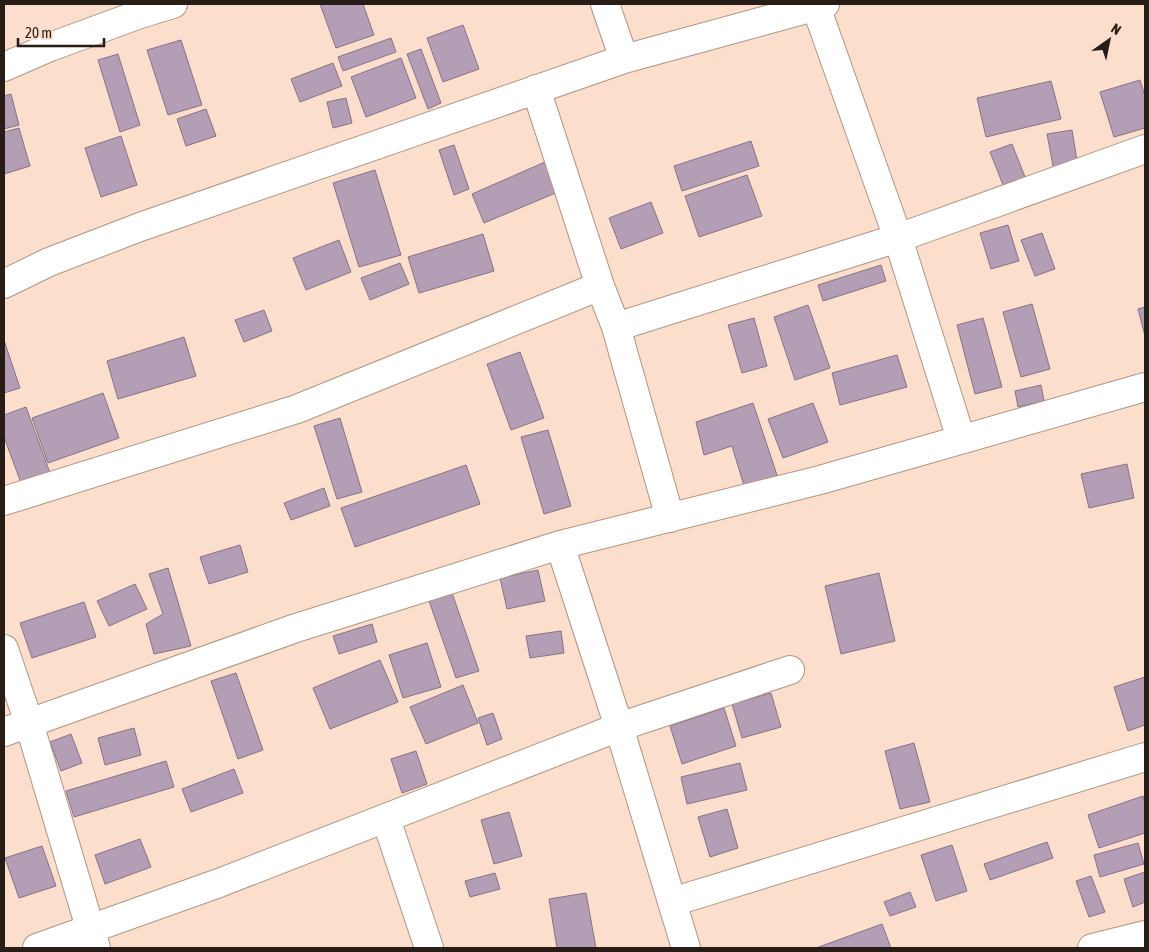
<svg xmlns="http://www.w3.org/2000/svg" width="1149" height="952" viewBox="0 0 1149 952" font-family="'Asap Condensed',sans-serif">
  <rect width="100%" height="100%" fill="#fbdecc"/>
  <!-- building -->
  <path fill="#b49eb5" stroke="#877288" d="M 320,4 L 363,4 L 374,35 L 336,48 Z
    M 463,25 L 479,69 L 443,82 L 427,38 Z
    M 391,38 L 396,52 L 343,71 L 338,57 Z
    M 181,40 L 202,105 L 168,115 L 147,50 Z
    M 421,49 L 441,103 L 428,109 L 407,54 Z
    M 118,54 L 140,125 L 120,132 L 98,60 Z
    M 401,58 L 416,98 L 366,117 L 351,77 Z
    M 333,63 L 342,86 L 300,102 L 291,79 Z
    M 1140,80 L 1145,96 L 1145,128 L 1114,137 L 1100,92 Z
    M 1051,81 L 1061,119 L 986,137 L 977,98 Z
    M 11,94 L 19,125 L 4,129 L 4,96 Z
    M 346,98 L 352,123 L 333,128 L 327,102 Z
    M 206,109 L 216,136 L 186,146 L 177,119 Z
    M 19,128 L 30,166 L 4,174 L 4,132 Z
    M 1072,130 L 1078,167 L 1054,171 L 1047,134 Z
    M 121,136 L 137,185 L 101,197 L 85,148 Z
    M 751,141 L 759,166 L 682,191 L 674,166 Z
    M 1012,144 L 1025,177 L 1003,185 L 990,152 Z
    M 454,145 L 469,189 L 454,195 L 439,150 Z
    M 545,162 L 558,192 L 484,223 L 472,194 Z
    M 375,170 L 401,255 L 359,267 L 333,183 Z
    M 747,175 L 762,216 L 699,237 L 685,196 Z
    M 651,202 L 663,233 L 621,249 L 609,218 Z
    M 1008,225 L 1019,261 L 991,269 L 980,233 Z
    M 1042,233 L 1055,269 L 1035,276 L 1021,240 Z
    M 483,234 L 494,271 L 419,293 L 408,257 Z
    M 339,240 L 351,272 L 306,290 L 293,258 Z
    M 400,263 L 409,284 L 370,300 L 361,278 Z
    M 881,265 L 886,281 L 823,301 L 818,285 Z
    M 1032,304 L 1050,369 L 1021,377 L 1003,312 Z
    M 808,305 L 830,368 L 795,380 L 774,317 Z
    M 1145,307 L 1145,336 L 1138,309 Z
    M 264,310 L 272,331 L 244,342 L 235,320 Z
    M 754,318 L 767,366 L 742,373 L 728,325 Z
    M 983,318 L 1002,387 L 975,394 L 957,325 Z
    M 184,337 L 196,376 L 118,399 L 107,361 Z
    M 4,340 L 20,388 L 4,393 Z
    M 520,352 L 544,418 L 511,430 L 487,364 Z
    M 897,355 L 907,387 L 840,405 L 832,373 Z
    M 1041,385 L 1044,401 L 1018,407 L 1015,391 Z
    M 103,393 L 119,438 L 48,463 L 32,418 Z
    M 753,403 L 778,478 L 745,489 L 732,446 L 704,455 L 696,422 Z
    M 813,403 L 828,442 L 783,458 L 768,419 Z
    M 26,407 L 50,473 L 21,483 L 4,437 L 4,415 Z
    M 340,418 L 362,492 L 337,499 L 314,426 Z
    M 548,430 L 571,506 L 544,514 L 521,437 Z
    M 1127,464 L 1134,498 L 1089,508 L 1081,474 Z
    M 466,465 L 480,504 L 355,547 L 341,508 Z
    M 324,488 L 330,506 L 291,520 L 284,503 Z
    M 240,545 L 248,572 L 209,584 L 200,557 Z
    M 168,568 L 191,646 L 154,654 L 146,624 L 163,614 L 149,574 Z
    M 538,570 L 545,601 L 507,609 L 500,578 Z
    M 879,573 L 895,641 L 841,654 L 825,586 Z
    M 135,584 L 147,609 L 109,626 L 97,601 Z
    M 451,590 L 479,671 L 456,678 L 428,598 Z
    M 84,602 L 96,637 L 32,658 L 20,623 Z
    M 372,624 L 377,642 L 339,654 L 333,636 Z
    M 561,631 L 564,653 L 530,658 L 526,636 Z
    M 427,643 L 441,687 L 403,698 L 389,655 Z
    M 380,660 L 398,702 L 330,729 L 313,688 Z
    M 236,673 L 263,750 L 238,759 L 211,681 Z
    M 1145,677 L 1145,725 L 1128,731 L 1114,687 Z
    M 463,685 L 478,723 L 426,744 L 410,707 Z
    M 771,693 L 781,727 L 742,738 L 732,704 Z
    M 724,708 L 736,746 L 682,764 L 670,726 Z
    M 493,713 L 502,739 L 487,745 L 478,718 Z
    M 134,728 L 141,755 L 105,765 L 98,738 Z
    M 71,734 L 82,763 L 61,771 L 50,742 Z
    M 914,743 L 930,802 L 900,809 L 885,751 Z
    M 416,751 L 427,784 L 402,793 L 391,759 Z
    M 166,761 L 174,787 L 74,817 L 66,791 Z
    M 740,763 L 747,790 L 687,804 L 681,777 Z
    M 234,769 L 243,793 L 191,812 L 182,789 Z
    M 1143,796 L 1145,803 L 1145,833 L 1099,848 L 1088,815 Z
    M 727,809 L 738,848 L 710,857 L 698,817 Z
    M 509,812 L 522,856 L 494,864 L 481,820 Z
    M 140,839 L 151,867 L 105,884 L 95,855 Z
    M 1047,842 L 1053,858 L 990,880 L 984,864 Z
    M 1138,843 L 1144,864 L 1100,877 L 1094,855 Z
    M 952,845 L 967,891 L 936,901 L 921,855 Z
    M 42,846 L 56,886 L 19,898 L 5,858 Z
    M 1145,872 L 1145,902 L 1133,907 L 1124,879 Z
    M 495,873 L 500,889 L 470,897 L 465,881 Z
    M 1091,876 L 1105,912 L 1089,917 L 1076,881 Z
    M 910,892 L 916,907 L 890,916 L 884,902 Z
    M 586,893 L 596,948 L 557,948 L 549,899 Z
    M 882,924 L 891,948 L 816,948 Z"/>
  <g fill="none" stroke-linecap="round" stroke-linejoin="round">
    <!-- minor casing -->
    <g stroke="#b09584" stroke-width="30">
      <path id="minor" d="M 605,4 L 624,59
        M 815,4 L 898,238 L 961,439
        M 4,67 L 50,47 L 140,14 L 173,4
        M 536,89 L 600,286 L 616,327 L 670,518
        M 4,284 L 49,262 L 140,227 L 624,59 L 825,4
        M 616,327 L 898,238 L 1145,149
        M 4,501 L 297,409 L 600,286
        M 560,545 L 619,727 L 686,948
        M 4,649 L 29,723 L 96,948
        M 4,732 L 296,628 L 560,545 L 820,480 L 1145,387
        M 386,819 L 429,948
        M 672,902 L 1145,757
        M 37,948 L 219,883 L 619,727 L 790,670
        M 1092,948 L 1145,935"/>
    </g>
    <!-- minor -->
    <use href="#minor" stroke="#fff" stroke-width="28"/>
  </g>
  <!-- border -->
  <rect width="1149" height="952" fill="none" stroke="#271d16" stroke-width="10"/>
  <!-- north arrow -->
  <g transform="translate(1109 40) rotate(33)" stroke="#fbdecc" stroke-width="4" paint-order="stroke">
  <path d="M0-4L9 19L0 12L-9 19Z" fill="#271d16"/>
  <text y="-8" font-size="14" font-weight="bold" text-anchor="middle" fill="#271d16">N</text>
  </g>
  <!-- scale -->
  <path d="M18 38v8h86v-8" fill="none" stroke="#271d16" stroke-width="2.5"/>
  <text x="25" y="38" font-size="15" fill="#271d16" stroke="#fbdecc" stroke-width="4" paint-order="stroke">20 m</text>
</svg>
